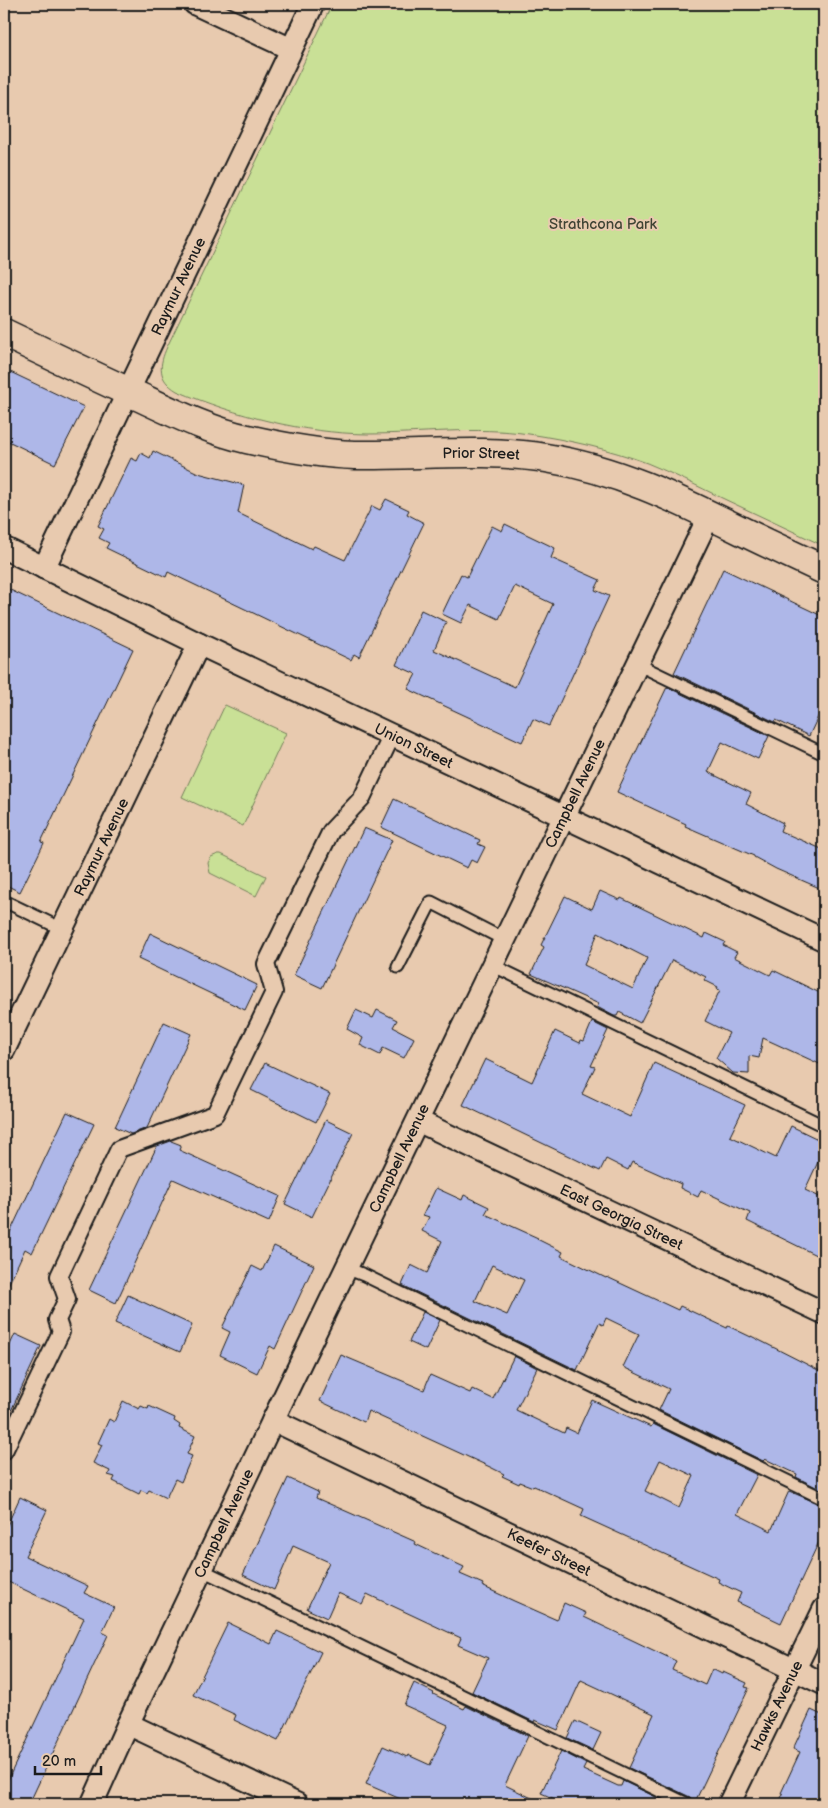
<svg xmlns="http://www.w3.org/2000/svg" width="828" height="1808" viewBox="0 0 828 1808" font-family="'Balsamiq Sans',sans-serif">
  <rect width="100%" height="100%" fill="#e8caaf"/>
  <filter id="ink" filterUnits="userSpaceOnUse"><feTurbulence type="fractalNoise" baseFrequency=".02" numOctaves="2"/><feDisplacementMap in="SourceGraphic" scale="10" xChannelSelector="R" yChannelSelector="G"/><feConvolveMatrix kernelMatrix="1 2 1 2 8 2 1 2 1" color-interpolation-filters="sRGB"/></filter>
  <g filter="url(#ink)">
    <!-- green -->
    <path fill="#c9e096" stroke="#727e59" d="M 332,4 L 824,4 L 824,546 C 790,530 756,514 722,498 C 697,486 672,473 647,463 C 609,449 569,440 529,434 C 475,426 421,434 367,434 C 302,433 237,416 177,391 C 157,379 159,365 167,347 Z
      M 225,705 L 286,733 L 243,826 L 182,797 Z
      M 218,854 L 221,854 L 266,876 L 256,896 L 210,873 L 208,863 L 211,857 Z"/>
    <!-- building -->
    <path fill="#aeb7e8" stroke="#1c1c1c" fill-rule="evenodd" d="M 4,369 L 84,407 L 55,464 L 4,439 Z
      M 153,451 L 198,473 L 244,485 L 238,513 L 312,549 L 314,546 L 345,560 L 372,506 L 380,510 L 386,499 L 409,510 L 407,514 L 424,523 L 359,657 L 354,654 L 351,660 L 168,572 L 166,577 L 106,548 L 109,543 L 99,538 L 104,529 L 98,526 L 131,458 L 137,461 L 141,453 L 150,458 Z
      M 505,524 L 555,548 L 551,558 L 600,580 L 595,590 L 609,596 L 549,726 L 533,719 L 522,742 L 408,689 L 416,674 L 396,665 L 421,610 L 446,622 L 434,650 L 515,687 L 553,604 L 515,586 L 499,619 L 470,605 L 461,623 L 442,614 L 461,574 L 467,577 L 492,526 L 502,531 Z
      M 723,569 L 824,617 L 824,704 L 809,736 L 776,720 L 775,722 L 674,673 Z
      M 4,587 L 133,649 L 41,842 L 44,843 L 20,892 L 4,884 Z
      M 667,687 L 769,736 L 758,759 L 722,742 L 708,772 L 751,793 L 746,804 L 783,823 L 780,831 L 824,850 L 824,890 L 776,869 L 754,857 L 754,856 L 685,826 L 686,824 L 617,792 Z
      M 394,799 L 480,840 L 478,844 L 485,847 L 477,863 L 471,860 L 467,868 L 381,827 Z
      M 364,828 L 392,840 L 322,988 L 294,975 Z
      M 600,891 L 620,900 L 621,898 L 704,938 L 706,933 L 725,942 L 723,945 L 737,952 L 734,957 L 770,975 L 773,970 L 824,995 L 824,1066 L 763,1038 L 759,1058 L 749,1056 L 749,1074 L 733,1073 L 716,1058 L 729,1033 L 705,1021 L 720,990 L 717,989 L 718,987 L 704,980 L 706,977 L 672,960 L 640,1023 L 619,1012 L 617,1016 L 614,1016 L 599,1008 L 597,1007 L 599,1004 L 531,974 L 544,947 L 541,945 L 565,896 L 592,909 ZM 598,933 L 647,958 L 633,989 L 584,965 Z
      M 150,933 L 257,985 L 245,1010 L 138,959 Z
      M 356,1010 L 373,1018 L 377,1010 L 397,1020 L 393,1027 L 414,1038 L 404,1058 L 383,1048 L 380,1055 L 360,1045 L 363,1038 L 347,1029 Z
      M 164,1022 L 191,1034 L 147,1128 L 131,1134 L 115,1127 Z
      M 592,1022 L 608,1030 L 591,1066 L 595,1067 L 582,1094 L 630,1117 L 654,1063 L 745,1105 L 730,1136 L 776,1158 L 791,1126 L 824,1142 L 824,1149 L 805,1190 L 824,1199 L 824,1259 L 747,1221 L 750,1213 L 701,1190 L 698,1197 L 680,1188 L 681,1184 L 632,1162 L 628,1170 L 606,1159 L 600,1171 L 463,1105 L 485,1059 L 532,1082 L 555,1031 L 580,1043 L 581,1040 L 584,1041 Z
      M 265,1063 L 330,1094 L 316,1122 L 251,1090 Z
      M 67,1112 L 94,1124 L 32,1253 L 25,1249 L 4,1294 L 4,1245 Z
      M 326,1120 L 353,1133 L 312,1217 L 285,1204 Z
      M 171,1141 L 181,1145 L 179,1150 L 280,1196 L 269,1222 L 173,1179 L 116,1303 L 89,1290 L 157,1146 Z
      M 436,1188 L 462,1200 L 464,1195 L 489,1207 L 485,1214 L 538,1238 L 537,1239 L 563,1252 L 561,1256 L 606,1278 L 607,1277 L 678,1310 L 680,1306 L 727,1328 L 728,1326 L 751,1337 L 751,1336 L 824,1373 L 824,1491 L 796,1477 L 797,1474 L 765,1459 L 763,1461 L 659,1410 L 669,1389 L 623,1367 L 639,1334 L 606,1318 L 603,1325 L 599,1323 L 577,1370 L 402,1285 L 411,1265 L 427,1273 L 442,1241 L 422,1231 L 429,1217 L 423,1215 ZM 492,1265 L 524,1280 L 507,1315 L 475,1301 Z
      M 274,1246 L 314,1265 L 275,1349 L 270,1346 L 257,1373 L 220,1355 L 230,1332 L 222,1328 L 252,1266 L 262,1271 Z
      M 128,1295 L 192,1325 L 180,1352 L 115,1323 Z
      M 423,1312 L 440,1320 L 426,1350 L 409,1342 Z
      M 15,1334 L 41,1346 L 4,1426 L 4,1358 Z
      M 341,1355 L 424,1390 L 430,1375 L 470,1393 L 472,1389 L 493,1399 L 514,1356 L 537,1368 L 516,1410 L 564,1433 L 566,1428 L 577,1433 L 592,1400 L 651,1427 L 653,1424 L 757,1475 L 737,1514 L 771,1531 L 789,1491 L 824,1506 L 824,1531 L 781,1623 L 737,1602 L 741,1593 L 718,1582 L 719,1579 L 581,1516 L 584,1509 L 534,1486 L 533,1487 L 520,1482 L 519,1484 L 502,1476 L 504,1474 L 490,1467 L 368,1411 L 364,1422 L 320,1401 ZM 660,1460 L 694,1476 L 679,1508 L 645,1491 Z
      M 123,1401 L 139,1409 L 141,1406 L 148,1409 L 149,1406 L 175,1418 L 174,1421 L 180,1425 L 179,1428 L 195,1436 L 187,1454 L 192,1456 L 181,1482 L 175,1479 L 166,1498 L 149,1490 L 147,1493 L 141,1490 L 139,1494 L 113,1481 L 115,1477 L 108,1475 L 110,1471 L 93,1463 L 102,1445 L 98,1443 L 109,1419 L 114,1422 Z
      M 288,1478 L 318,1492 L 316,1498 L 398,1534 L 416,1542 L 415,1544 L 464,1567 L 460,1574 L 483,1584 L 482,1586 L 514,1601 L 557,1620 L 564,1603 L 586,1613 L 584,1617 L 676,1661 L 672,1670 L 705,1685 L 712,1669 L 722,1674 L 723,1672 L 747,1683 L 745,1687 L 749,1688 L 694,1804 L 690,1797 L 629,1768 L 654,1714 L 581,1680 L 558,1730 L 535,1720 L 534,1722 L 472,1692 L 488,1658 L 458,1645 L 461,1638 L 367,1594 L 362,1604 L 338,1593 L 327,1618 L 307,1609 L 329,1562 L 293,1546 L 274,1590 L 243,1575 Z
      M 20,1497 L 47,1510 L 25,1556 L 88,1586 L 84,1593 L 114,1607 L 102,1632 L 108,1635 L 29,1804 L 15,1804 L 4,1799 L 4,1788 L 84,1618 L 4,1580 L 4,1532 Z
      M 228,1623 L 271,1644 L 277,1631 L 321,1652 L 278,1741 L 234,1720 L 236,1715 L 193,1695 Z
      M 414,1683 L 434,1693 L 433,1694 L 464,1709 L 466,1706 L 528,1736 L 505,1785 L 544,1804 L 412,1804 L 366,1784 L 383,1746 L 407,1757 L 408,1755 L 430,1765 L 448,1725 L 404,1705 Z
      M 811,1710 L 824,1716 L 824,1804 L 778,1804 L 783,1794 L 781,1793 L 800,1752 L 793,1749 Z
      M 575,1721 L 601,1733 L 593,1750 L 567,1738 Z
      M 561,1751 L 586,1764 L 583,1770 L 618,1786 L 621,1786 L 623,1781 L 670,1804 L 566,1804 L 541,1793 Z"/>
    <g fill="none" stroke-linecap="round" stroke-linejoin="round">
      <!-- service casing -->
      <g stroke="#1c1c1c" stroke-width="15">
        <path id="service" d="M 637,664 L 824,754
          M 4,901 L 62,929
          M 492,965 L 824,1126
          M 398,967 L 431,902 L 505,940
          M 346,1268 L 364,1275 L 824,1499
          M 202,1570 L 687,1804"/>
      </g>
      <!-- pedestrian casing -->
      <g stroke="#1c1c1c" stroke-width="20">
        <path id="pedestrian" d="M 4,1451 L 61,1332 L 57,1320 L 67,1299 L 59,1276 L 119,1149 L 215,1114 L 274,992 L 266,964 L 331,831 L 362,798 L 392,735"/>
      </g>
      <!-- minor casing -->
      <g stroke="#1c1c1c" stroke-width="25">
        <g id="minor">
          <path d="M 195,4 L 291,49"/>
          <path id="s1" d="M 4,548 L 199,644 L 824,940"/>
          <path id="s2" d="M 44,568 L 313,4"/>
          <path id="s3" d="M 4,1050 L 199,644"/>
          <path id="s4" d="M 418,1121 L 824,1313"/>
          <path id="s5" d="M 273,1420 L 824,1684"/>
          <path d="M 128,1724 L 297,1804"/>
          <path id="s6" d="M 92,1804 L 128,1724 L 286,1393 L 710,514"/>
          <path id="s7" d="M 729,1804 L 824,1609"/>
        </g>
      </g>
      <!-- secondary casing -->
      <g stroke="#1c1c1c" stroke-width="31">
        <g id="secondary">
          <path id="s8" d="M 4,333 C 50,355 96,377 142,398 C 176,414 211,431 247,439 C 282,447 319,454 355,455 C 419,456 483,448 546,458 C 616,469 675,498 738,529 C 766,543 795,556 824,570"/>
        </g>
      </g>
      <!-- service -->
      <use href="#service" stroke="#e8caaf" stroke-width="11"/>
      <!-- pedestrian -->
      <use href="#pedestrian" stroke="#e8caaf" stroke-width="16"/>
      <!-- minor -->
      <use href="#minor" stroke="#e8caaf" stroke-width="21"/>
      <!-- secondary -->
      <use href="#secondary" stroke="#e8caaf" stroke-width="28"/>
    </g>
  </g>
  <g text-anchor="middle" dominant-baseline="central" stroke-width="4" stroke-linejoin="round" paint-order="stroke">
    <!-- park labels -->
    <g font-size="15" fill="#3f4334" stroke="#e8caaf">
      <text x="603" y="224">Strathcona Park</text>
    </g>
    <!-- street labels -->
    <g font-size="15" fill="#1c1c1c" stroke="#e8caaf">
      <text stroke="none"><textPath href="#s2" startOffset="312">Raymur Avenue</textPath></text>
      <text stroke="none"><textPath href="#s8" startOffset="501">Prior Street</textPath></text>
      <text stroke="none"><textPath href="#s1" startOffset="455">Union Street</textPath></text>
      <text stroke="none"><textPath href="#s6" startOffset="1120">Campbell Avenue</textPath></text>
      <text stroke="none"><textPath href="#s3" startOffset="225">Raymur Avenue</textPath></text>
      <text stroke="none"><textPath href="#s6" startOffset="715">Campbell Avenue</textPath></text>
      <text stroke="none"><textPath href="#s4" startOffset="225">East Georgia Street</textPath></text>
      <text stroke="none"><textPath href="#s6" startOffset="310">Campbell Avenue</textPath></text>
      <text stroke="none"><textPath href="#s5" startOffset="306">Keefer Street</textPath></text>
      <text stroke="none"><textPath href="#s7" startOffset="109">Hawks Avenue</textPath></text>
    </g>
  </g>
  <!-- margin -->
  <rect width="828" height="1808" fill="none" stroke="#e8caaf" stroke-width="20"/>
  <rect x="10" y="10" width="808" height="1788" fill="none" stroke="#1c1c1c" stroke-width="2" filter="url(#ink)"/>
  <!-- scale -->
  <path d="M35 1766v8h66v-8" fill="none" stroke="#1c1c1c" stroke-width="2.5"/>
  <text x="42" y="1766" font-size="15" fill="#1c1c1c" stroke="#e8caaf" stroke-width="4" paint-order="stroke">20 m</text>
</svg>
